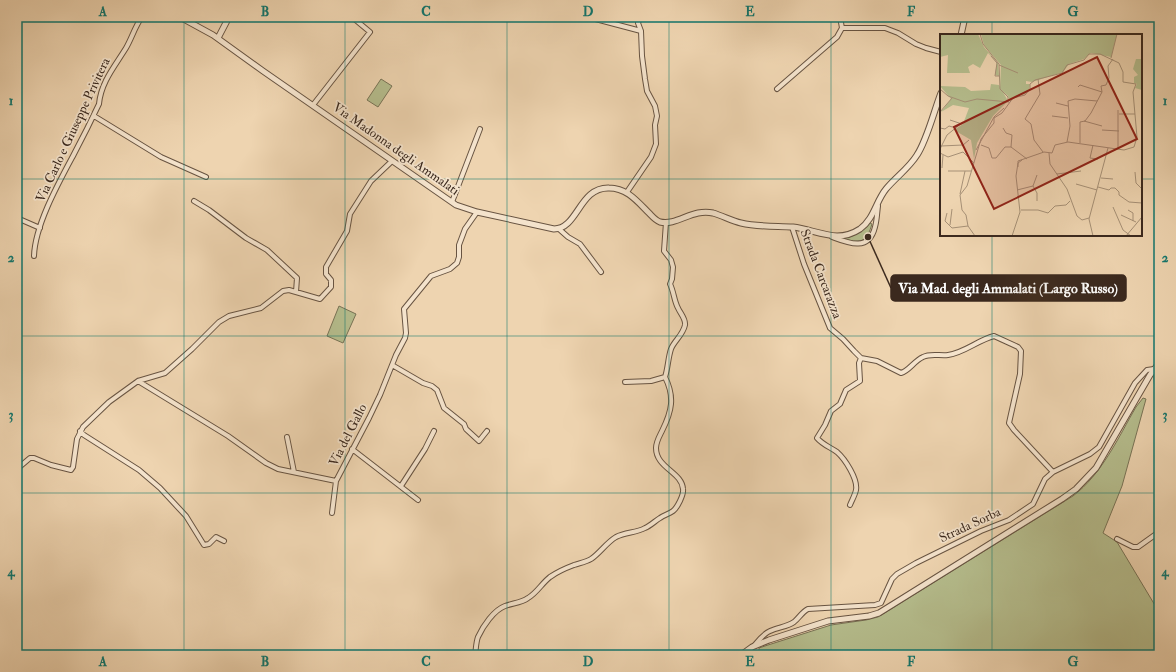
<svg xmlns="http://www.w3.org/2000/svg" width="1176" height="672" viewBox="0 0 1176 672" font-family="'IM FELL Double Pica',serif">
  <rect width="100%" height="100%" fill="#eed4b0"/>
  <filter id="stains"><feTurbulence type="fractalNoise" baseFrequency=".005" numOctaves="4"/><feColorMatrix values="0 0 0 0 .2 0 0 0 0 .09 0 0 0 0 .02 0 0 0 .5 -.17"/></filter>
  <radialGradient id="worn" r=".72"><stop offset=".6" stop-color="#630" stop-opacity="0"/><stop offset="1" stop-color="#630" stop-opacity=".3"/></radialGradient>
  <!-- green -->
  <path fill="#b5bd8d" stroke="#787356" d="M 381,79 L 392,86 L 378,107 L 367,100 Z
    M 870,223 L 872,224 C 867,241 862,244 845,239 L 845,238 C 855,236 863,231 870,223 Z
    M 339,306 L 356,314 L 343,343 L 327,336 Z
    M 1143,398 L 1146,399 L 1122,486 L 1103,533 L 1117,542 L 1159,612 L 1159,655 L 748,655 L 753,651 L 757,653 L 759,652 L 759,648 L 768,645 L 831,625 L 866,620 L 878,617 L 1073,496 C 1102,474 1118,438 1136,407 Z"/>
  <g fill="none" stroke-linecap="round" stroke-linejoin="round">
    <!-- minor casing -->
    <g stroke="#685442" stroke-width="6">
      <path id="minor" d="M 588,17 L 641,31
        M 842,28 L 885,28 L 898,33 L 916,44 L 926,48 L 941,52
        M 777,89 L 837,37 L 842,28 L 840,17
        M 313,105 L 370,32 L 352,17
        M 94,116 L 161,157 L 206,177
        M 627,192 L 651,157 L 656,144 L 655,125 L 657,116 L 655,106 L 647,91 L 645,79 L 642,56 L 641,31 L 638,23 L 640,17
        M 194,201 L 209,210 L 246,238 L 267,250 L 297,278 L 296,292
        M 452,202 L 480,129
        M 17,218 L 40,228
        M 792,227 L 804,264 L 830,328 L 843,339 L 854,351 L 861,358 L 877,361 L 901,373 C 909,371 914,361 923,357 C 930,353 940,356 948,355 C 964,353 978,340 994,336 L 1018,347 L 1021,351 L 1020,374 L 1009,423 L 1014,430 L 1053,472
        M 559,229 L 568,237 L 580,244 L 601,272
        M 832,237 C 848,243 869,252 875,227 C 877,220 877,213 878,206
        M 34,256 C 35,225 59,182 74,154 C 83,137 91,121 99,104 C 101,82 115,66 126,48 C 132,38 135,26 142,17
        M 392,365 L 423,383 L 432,386 L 437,390 L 444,408 L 464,424 L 466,429 L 479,441 L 487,431
        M 138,381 L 228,436 L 266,463 L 278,469 L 336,481 L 369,418 L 380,395 L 396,355 L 405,338 L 406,333 L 404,309 L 431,276 L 450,269 L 457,263 L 459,257 L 459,245 L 465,229 L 477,212
        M 625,382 L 651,381 L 665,377
        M 80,431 L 84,435 L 139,470 L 160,488 L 186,516 L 204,545 L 209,544 L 216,537 L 224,541
        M 287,437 L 294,472
        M 352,449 L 418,500
        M 17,469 L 30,458 L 34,458 L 51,465 L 71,470 L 73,467 L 77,439 L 83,427 L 109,402 L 138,381 L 165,373 L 192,349 L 219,322 L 229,316 L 261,308 L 283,291 L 289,290 L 320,299 L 331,287 L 331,280 L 326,274 L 326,267 L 347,231 L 350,214 L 371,181 L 392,161
        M 401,486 L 425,449 L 434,431
        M 850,505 C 852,500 855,495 856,490 C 858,479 845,459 837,452 C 830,447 823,445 817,438 L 825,425 L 831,411 L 840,404 L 846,390 L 860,381 L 859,363 L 861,358
        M 332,513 L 336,481
        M 1117,539 L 1133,547 L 1138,547 L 1159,532
        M 754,646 C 759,640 763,634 770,631 C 778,627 787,627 794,622 C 799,618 802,612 808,609 L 875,605 L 881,603 L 892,579 L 897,574 L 916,563 L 981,531 L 1009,520 L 1033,504 L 1045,479 L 1053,472 L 1090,454 L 1099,447 L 1135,383 L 1147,370 L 1154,369 L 1156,373 L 1159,408
        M 475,655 C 476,649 476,642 478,637 C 483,626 494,610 505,606 C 513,603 521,603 528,598 C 537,593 542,583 550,577 C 557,572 566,568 574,565 C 580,563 586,562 591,559 C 600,553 606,543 616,537 C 626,532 636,533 645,528 C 650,526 655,521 660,518 C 664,515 669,514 673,511 C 677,508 684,495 683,489 C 682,472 656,468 656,448 C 656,442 659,437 662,431 C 672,411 675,397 665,377 C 668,368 668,358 671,349 C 674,341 683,335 685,325 C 686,319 680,313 678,308 C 674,301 674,292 670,284 L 672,279 L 673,267 L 671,260 L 664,251 L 666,222"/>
    </g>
    <!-- tertiary casing -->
    <g stroke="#685442" stroke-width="7">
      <path id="tertiary" d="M 180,17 L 213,35 L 263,71 L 456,205 L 477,212 L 554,229 C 578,229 579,187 609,188 C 627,188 637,201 649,213 C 652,216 655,220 660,222 C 677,226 693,208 713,213 C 723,216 732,221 741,223 C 758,227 776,226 793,227 C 808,229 822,235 837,236 C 845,236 854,233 860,229 C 874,219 876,201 886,189 C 896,177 909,168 917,155 C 927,140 934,111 941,93
        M 961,35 L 965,17
        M 218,38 L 229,17
        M 741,655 L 752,647 L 769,640 L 828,621 L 869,616 L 879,613 L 1062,499 L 1076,489 L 1096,468 L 1150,375 L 1159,363"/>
    </g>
    <!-- minor -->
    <use href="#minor" stroke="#f4e3cc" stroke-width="4"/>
    <!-- tertiary -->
    <use href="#tertiary" stroke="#f4e3cc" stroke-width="5"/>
  </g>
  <!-- grid -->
  <path fill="none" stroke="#0f766e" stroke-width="1" stroke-opacity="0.55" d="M 184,17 L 184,655M 345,17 L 345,655M 507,17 L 507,655M 669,17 L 669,655M 831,17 L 831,655M 992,17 L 992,35M 17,179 L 941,179M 1141,179 L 1159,179M 992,235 L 992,655M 17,336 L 1159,336M 17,493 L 1159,493"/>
  <g text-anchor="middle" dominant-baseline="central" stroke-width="3.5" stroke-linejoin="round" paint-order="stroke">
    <!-- street labels -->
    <g font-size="13" fill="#3b291e" stroke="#f4e3cc">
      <text transform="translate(73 130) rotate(-65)">Via Carlo e Giuseppe Privitera</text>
      <text transform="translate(396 149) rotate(35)">Via Madonna degli Ammalati</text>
      <text transform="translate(821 274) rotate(69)">Strada Carcarazza</text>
      <text transform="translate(348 435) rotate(-63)">Via del Gallo</text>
      <text transform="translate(970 525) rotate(-25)">Strada Sorba</text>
    </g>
  </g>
  <!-- overview -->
  <g transform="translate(940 34)">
    <rect width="202" height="202" fill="#eed4b0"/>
    <path d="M 0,0 L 38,0 L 44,13 L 58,29 L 59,42 L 55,41 L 57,28 L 48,19 L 40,34 L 33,30 L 28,33 L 30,39 L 7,39 L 8,21 L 0,23 ZM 41,0 L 177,0 L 171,23 L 151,19 L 144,25 L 129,30 L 123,38 L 92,48 L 86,47 L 86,50 L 90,50 L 89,56 L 85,60 L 73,63 L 70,68 L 68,62 L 60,55 L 61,31 L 44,11 ZM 196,25 L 202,25 L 202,56 L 195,54 L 197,50 L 194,49 L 194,43 L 198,41 L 193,35 ZM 51,50 L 59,51 L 68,67 L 53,82 L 37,109 L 34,125 L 31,106 L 14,96 L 23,90 L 29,74 L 13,71 L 1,78 L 11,65 L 0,52 L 25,53 L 31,57 L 50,56 Z" fill="#b5bd8d"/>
    <path fill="none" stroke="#a69076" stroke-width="1" d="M 40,0 L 43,10 L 59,30 L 60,55 L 68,63 L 68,68M 51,22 L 57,29 L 55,42 L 59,42M 171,24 L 177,0M 59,31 L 78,39M 98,45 L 100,60 L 85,85 L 91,90 L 94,106 L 103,118M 138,53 L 140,51 L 162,58M 0,55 L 8,62 L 25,68 L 37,65 L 69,68M 116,69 L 128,72M 178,76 L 178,114M 0,78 L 12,64M 179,80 L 195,80M 112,82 L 128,84M 10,86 L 22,90M 144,87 L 162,92M 0,94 L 5,95 L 9,92 L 16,94M 63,94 L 66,99 L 72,101 L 71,113M 162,96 L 179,97M 127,108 L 130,92 L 128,67 L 135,65 L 157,67M 140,109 L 140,88 L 145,87 L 151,79 L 162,58 L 161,52 L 166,51 L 169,44 L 168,32 L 173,25M 41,111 L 49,114 L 52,124 L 56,124 L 65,113 L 71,113 L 87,125M 153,111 L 150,124 L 158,125M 1,112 L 23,111 L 29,106M 0,115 L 7,101 L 23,88M 36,116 L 54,83 L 64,74M 0,119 L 8,123 L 23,118 L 34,129M 109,119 L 110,130 L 127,155 L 137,182 L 142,186 L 149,184M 2,134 L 3,121M 8,137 L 31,137M 195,138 L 196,149 L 202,155M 117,140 L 141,137M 161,144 L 173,145M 136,150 L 157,156M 158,153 L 169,156 L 171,154 L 175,154 L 179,158 L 179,161 L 189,168 L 202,169M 77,156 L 93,152M 20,160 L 25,137M 97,167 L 97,159 L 93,152 L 97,141M 173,173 L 183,196 L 191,202M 81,176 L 98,176 L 108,179 L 115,172 L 126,171 L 130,167M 188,176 L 193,179 L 193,187M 7,179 L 5,187 L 12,194 L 28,192M 181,181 L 196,188M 10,191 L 12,175M 35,202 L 28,192 L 26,181 L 22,176 L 20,161 L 27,152 L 41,105 L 54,89 L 54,84 L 62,79 L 73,64 L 85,61 L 90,55 L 90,50 L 95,46 L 122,39 L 127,31 L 144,26 L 149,20 L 160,20 L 179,29 L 183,38 L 183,48 L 196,50 L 193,58 L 197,103 L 194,113 L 184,116 L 128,108 L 115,111 L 112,119 L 104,118 L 78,127 L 78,133M 72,202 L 80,178 L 76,142 L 78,129 L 82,126M 153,202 L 149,185 L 168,114M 186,202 L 202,183"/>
    <path fill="#8f2418" fill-opacity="0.15" stroke="#8f2418" stroke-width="2" d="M 157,23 L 197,105 L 54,175 L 14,93 Z"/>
    <rect width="202" height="202" fill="none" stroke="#3b291e" stroke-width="2"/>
  </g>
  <!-- callouts -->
  <path fill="none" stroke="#3b291e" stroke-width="1.5" d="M868 237L891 288"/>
  <circle fill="#3b291e" stroke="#f4e3cc" stroke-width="1.5" cx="868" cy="237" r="4"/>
  <rect fill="#3b291e" stroke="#3b291e" stroke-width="1.5" x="891" y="275" width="235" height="26" rx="4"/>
  <g font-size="14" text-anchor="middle" font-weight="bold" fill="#fff">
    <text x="1008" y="293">Via Mad. degli Ammalati (Largo Russo)</text>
  </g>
  <!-- margin -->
  <rect width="1176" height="672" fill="none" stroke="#eed4b0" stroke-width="44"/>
  <rect x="22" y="22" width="1132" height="628" fill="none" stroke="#0f766e" stroke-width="1.5"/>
  <g font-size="13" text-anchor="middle" font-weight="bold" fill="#0f766e">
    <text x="103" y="16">A</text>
    <text x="265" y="16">B</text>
    <text x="426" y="16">C</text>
    <text x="588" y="16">D</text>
    <text x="750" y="16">E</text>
    <text x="911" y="16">F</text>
    <text x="1073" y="16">G</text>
    <text x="11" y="105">1</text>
    <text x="1165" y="105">1</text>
    <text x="11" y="262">2</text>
    <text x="1165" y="262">2</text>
    <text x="11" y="419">3</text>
    <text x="1165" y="419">3</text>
    <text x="11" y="576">4</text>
    <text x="1165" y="576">4</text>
    <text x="103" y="666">A</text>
    <text x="265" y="666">B</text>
    <text x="426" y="666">C</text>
    <text x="588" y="666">D</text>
    <text x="750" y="666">E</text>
    <text x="911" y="666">F</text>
    <text x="1073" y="666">G</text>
  </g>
  <rect width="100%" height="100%" filter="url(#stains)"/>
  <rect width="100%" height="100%" fill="url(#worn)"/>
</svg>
